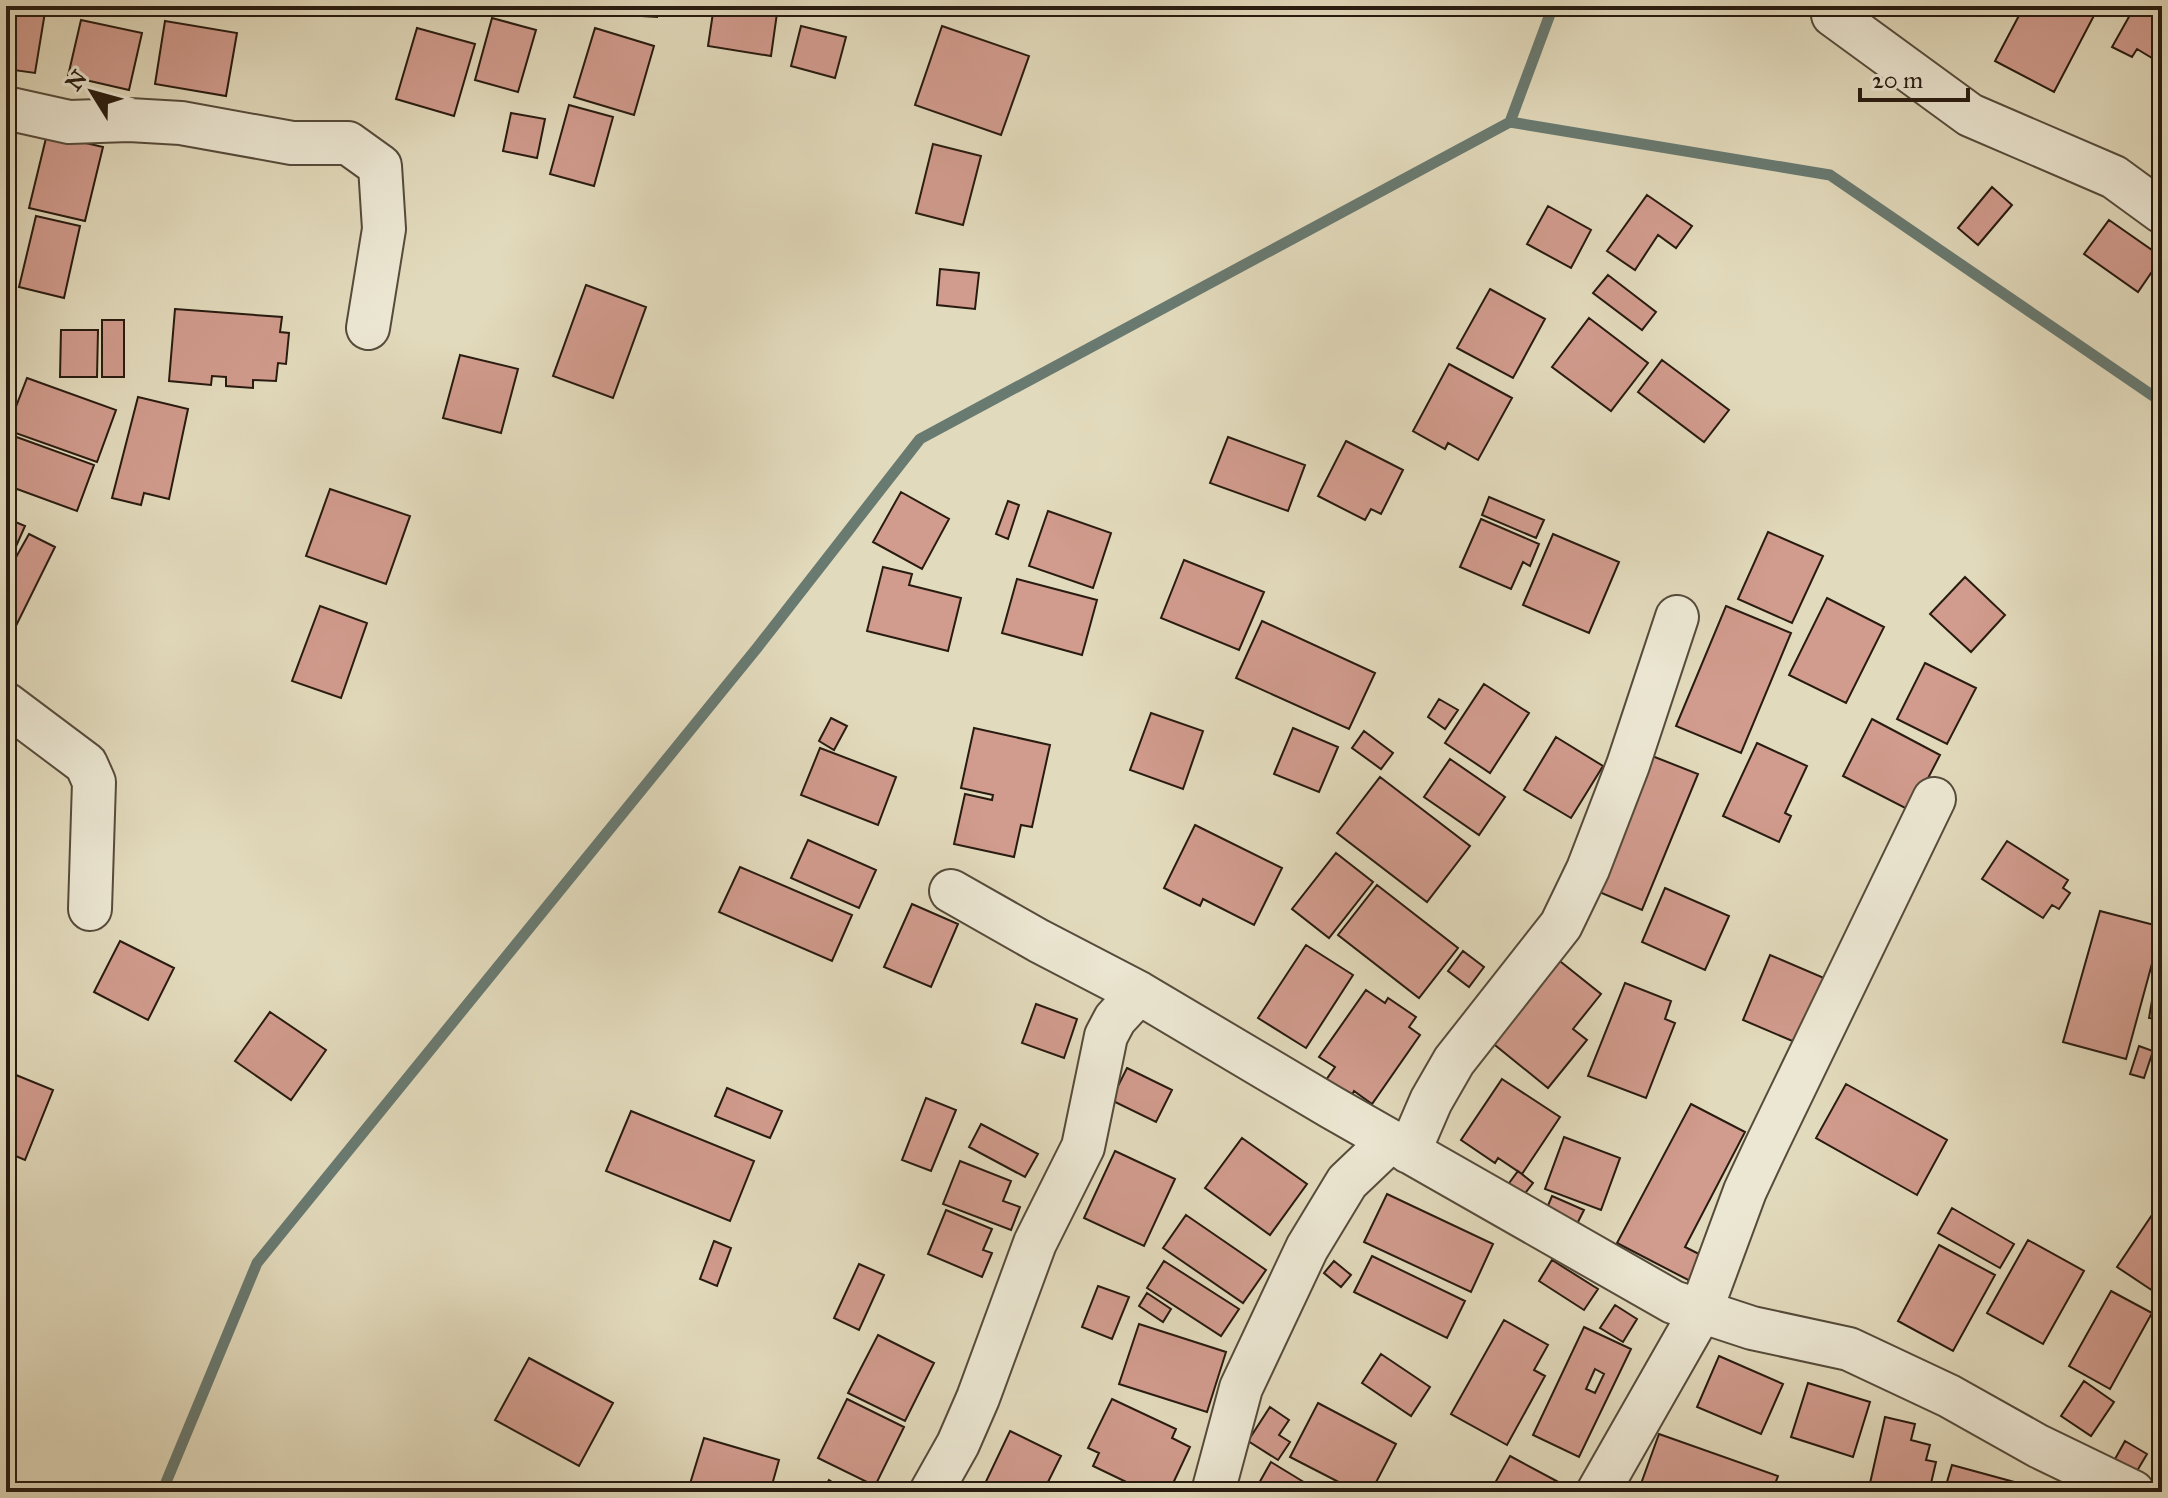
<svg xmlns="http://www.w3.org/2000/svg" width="2168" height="1498" viewBox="0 0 2168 1498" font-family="'IM FELL Great Primer',serif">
  <rect width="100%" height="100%" fill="#e2dabc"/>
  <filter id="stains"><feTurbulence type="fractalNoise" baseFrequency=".0025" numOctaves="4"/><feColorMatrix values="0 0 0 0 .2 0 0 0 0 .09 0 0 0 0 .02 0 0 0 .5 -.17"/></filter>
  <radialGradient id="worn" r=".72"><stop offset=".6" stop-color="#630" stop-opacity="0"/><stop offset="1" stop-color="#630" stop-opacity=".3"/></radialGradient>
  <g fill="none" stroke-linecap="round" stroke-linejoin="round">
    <!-- stream -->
    <path stroke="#697a71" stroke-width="11" d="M 1510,122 L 1830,175 L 2162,402
      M 162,1492 L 257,1263 L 757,648 L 920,439 L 1510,122 L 1553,6"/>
  </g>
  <!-- building -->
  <path fill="#d19b8d" stroke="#281b10" stroke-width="2" fill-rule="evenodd" d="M 6,6 L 45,12 L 35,73 L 6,69 Z
    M 525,6 L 657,6 L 657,17 L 525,9 Z
    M 714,6 L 778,6 L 771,56 L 708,46 Z
    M 1035,6 L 1071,6 L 1070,15 L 1034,9 Z
    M 2024,6 L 2099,6 L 2054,92 L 1995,61 Z
    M 2135,6 L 2162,6 L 2162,64 L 2137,49 L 2132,57 L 2112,47 Z
    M 492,18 L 536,30 L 518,92 L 475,80 Z
    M 81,20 L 142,33 L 129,90 L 68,76 Z
    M 165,21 L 237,33 L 226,96 L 155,84 Z
    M 801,26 L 846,37 L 835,78 L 791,66 Z
    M 942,26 L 1029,56 L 1001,135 L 915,105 Z
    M 417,28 L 475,44 L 454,116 L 396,99 Z
    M 595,28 L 654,46 L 634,115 L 574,97 Z
    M 569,105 L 613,117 L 594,186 L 550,174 Z
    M 511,113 L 545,119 L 537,158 L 503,151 Z
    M 47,134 L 103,147 L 85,221 L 29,208 Z
    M 933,144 L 981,156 L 963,225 L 916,213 Z
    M 1992,187 L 2012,205 L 1978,245 L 1958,228 Z
    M 1647,195 L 1692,226 L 1676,248 L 1658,235 L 1635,270 L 1607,251 Z
    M 1548,206 L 1591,230 L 1571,268 L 1527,244 Z
    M 36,216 L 80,226 L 64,298 L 19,287 Z
    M 2109,220 L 2162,257 L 2138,292 L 2084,254 Z
    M 940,269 L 979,273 L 975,309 L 937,305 Z
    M 1608,275 L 1656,312 L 1642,330 L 1593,293 Z
    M 586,285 L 646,307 L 613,398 L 553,376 Z
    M 1490,289 L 1545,319 L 1513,378 L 1457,348 Z
    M 175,309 L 282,317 L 280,332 L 289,333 L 286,364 L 278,363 L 276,381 L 253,380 L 253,388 L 226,386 L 226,377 L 212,376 L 211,385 L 169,381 Z
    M 1589,318 L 1648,363 L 1611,411 L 1552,367 Z
    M 102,320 L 124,320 L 124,377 L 102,377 Z
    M 61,330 L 98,330 L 97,377 L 60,377 Z
    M 460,355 L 518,369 L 501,433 L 443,418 Z
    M 1662,360 L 1729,410 L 1704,442 L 1638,392 Z
    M 1449,364 L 1512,398 L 1478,460 L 1448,443 L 1445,449 L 1413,431 Z
    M 27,378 L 116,410 L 97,462 L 7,430 Z
    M 138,397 L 188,409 L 169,499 L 144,493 L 141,505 L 112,498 Z
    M 11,435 L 94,465 L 77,511 L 6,485 L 6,448 Z
    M 1228,437 L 1305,465 L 1288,511 L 1210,483 Z
    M 1346,441 L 1403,470 L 1381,514 L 1371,509 L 1365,520 L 1318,496 Z
    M 330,489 L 410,516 L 386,584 L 306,556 Z
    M 901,492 L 949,519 L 922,569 L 873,542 Z
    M 1489,497 L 1544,520 L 1536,538 L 1482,515 Z
    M 1008,501 L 1019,505 L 1008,539 L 996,534 Z
    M 1048,511 L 1111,533 L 1093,588 L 1029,566 Z
    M 6,518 L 25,526 L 6,569 Z
    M 1481,519 L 1539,544 L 1530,566 L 1523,562 L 1511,589 L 1460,567 Z
    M 1768,532 L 1823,556 L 1792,623 L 1738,599 Z
    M 29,534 L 55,547 L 6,646 L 6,575 Z
    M 1553,534 L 1619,562 L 1589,633 L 1523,605 Z
    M 1184,560 L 1264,592 L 1239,650 L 1161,618 Z
    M 883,567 L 912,574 L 909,585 L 961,598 L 948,651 L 867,631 Z
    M 1965,577 L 2005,615 L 1971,652 L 1930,614 Z
    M 1017,579 L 1097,600 L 1082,655 L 1002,633 Z
    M 1827,598 L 1884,627 L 1846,703 L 1789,675 Z
    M 320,606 L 367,623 L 341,698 L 292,681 Z
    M 1726,606 L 1791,633 L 1741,753 L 1676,726 Z
    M 1262,621 L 1375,673 L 1349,729 L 1236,678 Z
    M 1925,663 L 1976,688 L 1947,744 L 1897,719 Z
    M 1484,684 L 1529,713 L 1490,773 L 1445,743 Z
    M 1439,699 L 1458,710 L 1445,729 L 1428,717 Z
    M 1151,713 L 1203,731 L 1183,789 L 1130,770 Z
    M 831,718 L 847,726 L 834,750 L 819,741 Z
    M 1872,719 L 1940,755 L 1911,811 L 1843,776 Z
    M 974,728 L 1050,745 L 1032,827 L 1021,825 L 1014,857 L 954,844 L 965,794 L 992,800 L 993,795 L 961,788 Z
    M 1293,728 L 1338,747 L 1319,792 L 1274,774 Z
    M 1364,731 L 1393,753 L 1381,769 L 1352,748 Z
    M 1556,737 L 1603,766 L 1571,818 L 1524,790 Z
    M 1757,743 L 1807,766 L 1785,813 L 1791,816 L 1779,842 L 1723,816 Z
    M 820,748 L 896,777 L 878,825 L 801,795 Z
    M 1647,754 L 1698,774 L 1642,910 L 1592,889 Z
    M 1450,759 L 1505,797 L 1479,835 L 1424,797 Z
    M 1380,777 L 1470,846 L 1427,902 L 1337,833 Z
    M 1195,825 L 1282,868 L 1254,925 L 1203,899 L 1200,906 L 1164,888 Z
    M 808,840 L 876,870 L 859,908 L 791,878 Z
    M 2007,841 L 2068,880 L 2063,888 L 2070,893 L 2059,909 L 2052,905 L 2043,918 L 1982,879 Z
    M 1336,853 L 1373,882 L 1329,938 L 1292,909 Z
    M 740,867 L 852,915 L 832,961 L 719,912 Z
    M 1377,885 L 1458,948 L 1419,998 L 1338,935 Z
    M 1665,888 L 1729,916 L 1705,970 L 1642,942 Z
    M 912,904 L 958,924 L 931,987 L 884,967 Z
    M 2100,911 L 2162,927 L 2126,1059 L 2063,1042 Z
    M 120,941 L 174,968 L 148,1020 L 94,992 Z
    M 1306,945 L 1353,975 L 1306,1048 L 1258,1018 Z
    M 1463,951 L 1484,967 L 1469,987 L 1448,971 Z
    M 1770,955 L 1824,978 L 1797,1043 L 1743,1020 Z
    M 1556,958 L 1601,994 L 1573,1029 L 1587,1040 L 1548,1088 L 1490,1041 Z
    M 1625,983 L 1671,1001 L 1665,1019 L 1675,1023 L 1646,1098 L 1588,1076 Z
    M 2154,989 L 2162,990 L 2162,1020 L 2149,1018 Z
    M 1366,990 L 1385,1003 L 1388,998 L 1416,1017 L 1409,1027 L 1420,1035 L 1372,1104 L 1354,1091 L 1351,1097 L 1326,1080 L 1335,1067 L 1319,1057 Z
    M 1036,1004 L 1077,1019 L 1064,1058 L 1022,1043 Z
    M 270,1012 L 326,1050 L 291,1100 L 235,1061 Z
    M 2139,1046 L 2153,1051 L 2144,1078 L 2130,1074 Z
    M 1127,1068 L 1172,1090 L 1156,1122 L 1111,1100 Z
    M 16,1075 L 53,1090 L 25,1160 L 6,1152 L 6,1100 Z
    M 1502,1079 L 1560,1117 L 1522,1174 L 1498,1158 L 1495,1163 L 1461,1140 Z
    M 1846,1084 L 1947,1140 L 1917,1195 L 1816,1138 Z
    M 727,1088 L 782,1111 L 770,1138 L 715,1116 Z
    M 926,1098 L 956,1110 L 931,1171 L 902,1160 Z
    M 1691,1104 L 1745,1132 L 1685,1247 L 1707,1258 L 1694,1283 L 1617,1243 Z
    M 631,1111 L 754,1161 L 730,1221 L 606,1171 Z
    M 981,1124 L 1038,1154 L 1025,1177 L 969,1147 Z
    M 1564,1137 L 1620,1158 L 1601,1210 L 1545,1189 Z
    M 1242,1138 L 1307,1184 L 1270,1235 L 1205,1188 Z
    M 1115,1151 L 1175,1179 L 1144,1246 L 1084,1218 Z
    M 960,1161 L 1011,1181 L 1003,1201 L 1020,1207 L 1011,1230 L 943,1204 Z
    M 1518,1171 L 1533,1183 L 1519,1201 L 1504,1190 Z
    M 1387,1194 L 1493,1244 L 1471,1292 L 1364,1242 Z
    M 1552,1196 L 1584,1210 L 1575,1228 L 1544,1215 Z
    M 2158,1206 L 2162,1208 L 2162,1297 L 2117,1267 Z
    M 1952,1208 L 2014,1244 L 2000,1268 L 1938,1233 Z
    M 946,1210 L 992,1229 L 983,1250 L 992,1253 L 982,1277 L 928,1254 Z
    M 1186,1215 L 1266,1270 L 1243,1303 L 1163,1248 Z
    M 2028,1240 L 2084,1271 L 2043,1344 L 1987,1313 Z
    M 714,1241 L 731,1248 L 717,1286 L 700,1279 Z
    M 1939,1245 L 1995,1275 L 1953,1351 L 1898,1321 Z
    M 1372,1256 L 1465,1301 L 1447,1338 L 1354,1292 Z
    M 1552,1260 L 1598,1289 L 1584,1310 L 1539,1281 Z
    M 1164,1261 L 1239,1309 L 1221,1336 L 1147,1288 Z
    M 1334,1261 L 1351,1275 L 1341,1287 L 1324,1273 Z
    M 859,1264 L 884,1275 L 859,1330 L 834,1318 Z
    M 1098,1286 L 1129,1297 L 1112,1339 L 1082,1327 Z
    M 2111,1291 L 2152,1313 L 2110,1389 L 2069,1366 Z
    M 1147,1293 L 1171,1309 L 1163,1322 L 1139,1306 Z
    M 1615,1305 L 1637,1319 L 1623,1342 L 1600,1328 Z
    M 1504,1320 L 1548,1345 L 1534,1370 L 1545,1376 L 1507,1445 L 1451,1414 Z
    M 1139,1324 L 1226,1352 L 1207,1412 L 1119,1384 Z
    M 1584,1327 L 1631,1349 L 1579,1457 L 1533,1435 ZM 1595,1369 L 1604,1374 L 1595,1393 L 1586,1389 Z
    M 878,1335 L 934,1363 L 905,1421 L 848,1393 Z
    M 6,1345 L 15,1349 L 6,1372 Z
    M 1381,1354 L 1430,1387 L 1411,1416 L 1362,1383 Z
    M 1719,1356 L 1783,1384 L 1761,1434 L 1697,1407 Z
    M 529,1358 L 613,1403 L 579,1466 L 495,1420 Z
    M 2084,1381 L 2114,1402 L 2091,1436 L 2061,1416 Z
    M 1808,1383 L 1870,1402 L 1853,1457 L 1791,1437 Z
    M 847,1399 L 904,1427 L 875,1486 L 818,1458 Z
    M 1112,1399 L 1176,1429 L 1172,1438 L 1190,1447 L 1169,1492 L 1147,1492 L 1093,1466 L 1099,1453 L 1088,1448 Z
    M 1318,1403 L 1396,1444 L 1371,1492 L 1358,1492 L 1290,1457 Z
    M 1270,1407 L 1289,1420 L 1279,1435 L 1290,1442 L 1278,1460 L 1248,1441 Z
    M 1885,1417 L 1915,1424 L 1911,1440 L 1930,1445 L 1926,1460 L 1936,1462 L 1929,1492 L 1868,1492 Z
    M 1010,1431 L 1061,1456 L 1043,1492 L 981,1492 Z
    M 1659,1434 L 1778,1476 L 1772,1492 L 1638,1492 Z
    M 704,1438 L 779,1460 L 770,1492 L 705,1492 L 689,1487 Z
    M 2125,1441 L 2147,1454 L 2137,1471 L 2115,1459 Z
    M 1510,1456 L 1564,1485 L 1560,1492 L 1490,1492 Z
    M 1271,1462 L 1320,1492 L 1254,1492 Z
    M 1952,1465 L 2029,1486 L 2027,1492 L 1944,1492 Z
    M 829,1480 L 848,1492 L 822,1492 Z"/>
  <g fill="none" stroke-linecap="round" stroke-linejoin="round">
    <!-- street casing -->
    <g stroke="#564b3b" stroke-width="46">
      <path id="street" d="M 1833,15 L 1970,115 L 2114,177 L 2162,212
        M 6,108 L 69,122 L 129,120 L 181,123 L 292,143 L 348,143 L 380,166 L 384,229 L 368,328
        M 6,704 L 86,764 L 94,782 L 90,909
        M 951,891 L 1039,941 L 1139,993 L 1331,1107 L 1673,1302 L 1752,1328 L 1849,1349 L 1949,1396 L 2038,1446 L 2133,1492
        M 1409,1152 L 1431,1101 L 1454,1061 L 1561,925 L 1588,869 L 1628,765 L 1677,617
        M 931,1492 L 958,1444 L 978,1398 L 1035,1243 L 1083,1147 L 1106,1036 L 1115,1019 L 1139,993
        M 1213,1492 L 1241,1388 L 1307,1248 L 1347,1182 L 1390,1141
        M 1598,1492 L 1700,1313 L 1745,1191 L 1768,1142 L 1934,799"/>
    </g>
    <!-- street -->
    <use href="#street" stroke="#ece7d3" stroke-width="42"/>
  </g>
  <!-- margin -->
  <rect width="2168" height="1498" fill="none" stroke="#e2dabc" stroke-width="32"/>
  <rect x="8" y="8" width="2152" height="1482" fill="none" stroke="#281b10" stroke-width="4"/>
  <rect x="16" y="16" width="2136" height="1466" fill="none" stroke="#281b10" stroke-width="2"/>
  <!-- north arrow -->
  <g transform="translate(92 92) rotate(307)" stroke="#ece7d3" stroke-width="6" paint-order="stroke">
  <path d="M0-6L14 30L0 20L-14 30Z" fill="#281b10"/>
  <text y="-12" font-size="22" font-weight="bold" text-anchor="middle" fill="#281b10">N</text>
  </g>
  <!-- scale -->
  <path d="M1860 88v12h108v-12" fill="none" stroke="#281b10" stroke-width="4"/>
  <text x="1872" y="88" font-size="24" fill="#281b10" stroke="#ece7d3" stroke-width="6" paint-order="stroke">20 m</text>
  <rect width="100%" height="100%" filter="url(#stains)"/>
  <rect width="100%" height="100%" fill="url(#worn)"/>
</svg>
